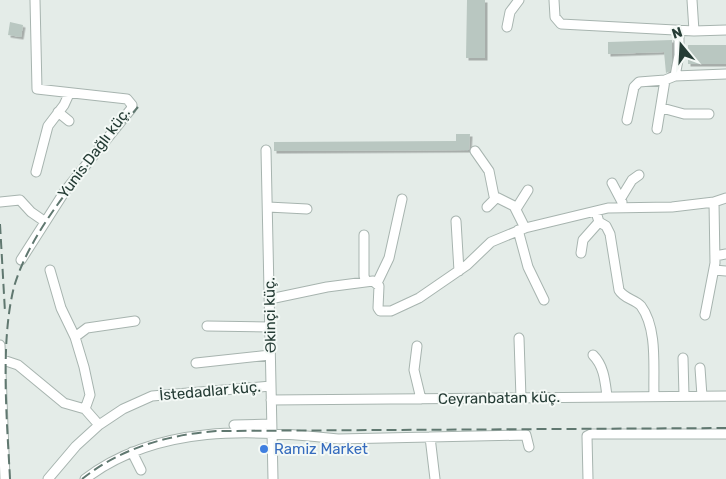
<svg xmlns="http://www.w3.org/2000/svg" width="726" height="479" viewBox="0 0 726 479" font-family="Rubik,sans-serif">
  <defs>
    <filter id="shadow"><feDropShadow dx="2.5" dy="2.5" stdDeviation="0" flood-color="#0004"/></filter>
  </defs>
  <rect width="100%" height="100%" fill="#e4ece8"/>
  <!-- building -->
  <path fill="#b9c7c1" filter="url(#shadow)" d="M 467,0 L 485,0 L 485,58 L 466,58 Z
    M 10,22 L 23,25 L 21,37 L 8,35 Z
    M 672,40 L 672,59 L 670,71 L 666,73 L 664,52 L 608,54 L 608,42 Z
    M 688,45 L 726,45 L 726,64 L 688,64 Z
    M 456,134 L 470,134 L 469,150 L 274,151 L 274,142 L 456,141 Z"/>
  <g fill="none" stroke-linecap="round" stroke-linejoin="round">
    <!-- minor casing -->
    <g stroke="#a7b4af" stroke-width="11">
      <path id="minor" d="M 554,0 L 555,17 L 561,24 L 694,31 L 726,30
        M 692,0 L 694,31
        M 507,27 L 510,12 L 519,0
        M 675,76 L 679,55 L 679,30
        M 662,108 L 684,114 L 709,114
        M 58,112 L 69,121
        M 627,120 L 634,87 L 639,82 L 665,80 L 675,76 L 726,74
        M 657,129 L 665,80
        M 266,150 L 273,479
        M 475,151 L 489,171 L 494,196 L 514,206 L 525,228
        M 36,172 L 48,126 L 64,105 L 69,94
        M 612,183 L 622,202
        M 621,198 L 632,180 L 639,175
        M 0,202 L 20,200 L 31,212 L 44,221
        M 268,207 L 307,209
        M 487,207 L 496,198
        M 516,209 L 528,190
        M 596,212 L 599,222 L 606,226 L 610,234 L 619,290 C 624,299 635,299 641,306 C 658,329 653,369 654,396
        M 456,221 L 459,271
        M 518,230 L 528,267 L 544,300
        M 364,235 L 364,276 L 366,282
        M 581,253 L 583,240 L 599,222
        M 715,256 L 726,254
        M 21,260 L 65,191 L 131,109 L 132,105 L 127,99 L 37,89 L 35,0
        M 50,270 L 61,308 L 75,337 L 84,367 L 90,395 L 85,409
        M 714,270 L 726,271
        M 377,283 L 389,258 L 402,199
        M 270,299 L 327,287 L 373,281 L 379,286 L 378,308 L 380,311 L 391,311 L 419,298 L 467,265 L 491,242 L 525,228 L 608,208 L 672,207 L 714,202 L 726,198
        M 705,315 L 715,263 L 714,202
        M 207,326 L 270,327
        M 75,337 L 87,328 L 135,321
        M 519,338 L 521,398
        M 0,345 L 5,479
        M 417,346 L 414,370 L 421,399
        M 593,355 C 604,366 605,381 607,396
        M 683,358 L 684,396
        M 0,359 L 18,365 L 64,403 L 85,409 L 99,425 L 123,409 L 152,396 L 271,386
        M 196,363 L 270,355
        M 700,368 L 702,396
        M 271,400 L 726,396
        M 234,425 L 271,424
        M 430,437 L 435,479
        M 132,452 L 141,470
        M 48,479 L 76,446 L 99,425
        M 85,479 C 157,424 253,429 338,439 L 526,435 L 529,447
        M 588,479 L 587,436 L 591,434 L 726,434"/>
    </g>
    <!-- minor -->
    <use href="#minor" stroke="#fff" stroke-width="9"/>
    <!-- rail -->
    <path stroke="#607870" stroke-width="2" stroke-dasharray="10 5" stroke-linecap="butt" d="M 0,224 L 5,312
      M 10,479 C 7,421 0,342 14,287 C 32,224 96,156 138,107
      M 82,479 C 121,448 167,435 216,431 L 726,428"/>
  </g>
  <!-- markers -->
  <circle fill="#3f7fe0" stroke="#f4f9f6" stroke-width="2" cx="264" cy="449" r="5"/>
  <g text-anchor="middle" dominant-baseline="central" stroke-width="4" stroke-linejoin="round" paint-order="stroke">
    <!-- street labels -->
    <g font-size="15" fill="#253c35" stroke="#f4f9f6">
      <text transform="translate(94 153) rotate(-53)">Yunis Dağlı küç.</text>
      <text transform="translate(270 315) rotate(-91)">Əkinçi küç.</text>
      <text transform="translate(210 391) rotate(-5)">İstedadlar küç.</text>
      <text transform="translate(499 398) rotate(-1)">Ceyranbatan küç.</text>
    </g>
    <!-- shop labels -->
    <g font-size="15" fill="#366cbe" stroke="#f4f9f6" text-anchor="start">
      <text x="274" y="449">Ramiz Market</text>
    </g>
  </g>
  <!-- north arrow -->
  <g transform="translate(681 45) rotate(342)" stroke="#f4f9f6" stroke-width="4" paint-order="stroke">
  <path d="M0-4L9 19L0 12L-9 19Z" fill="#253c35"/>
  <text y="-8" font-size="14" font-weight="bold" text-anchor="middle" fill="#253c35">N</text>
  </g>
</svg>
